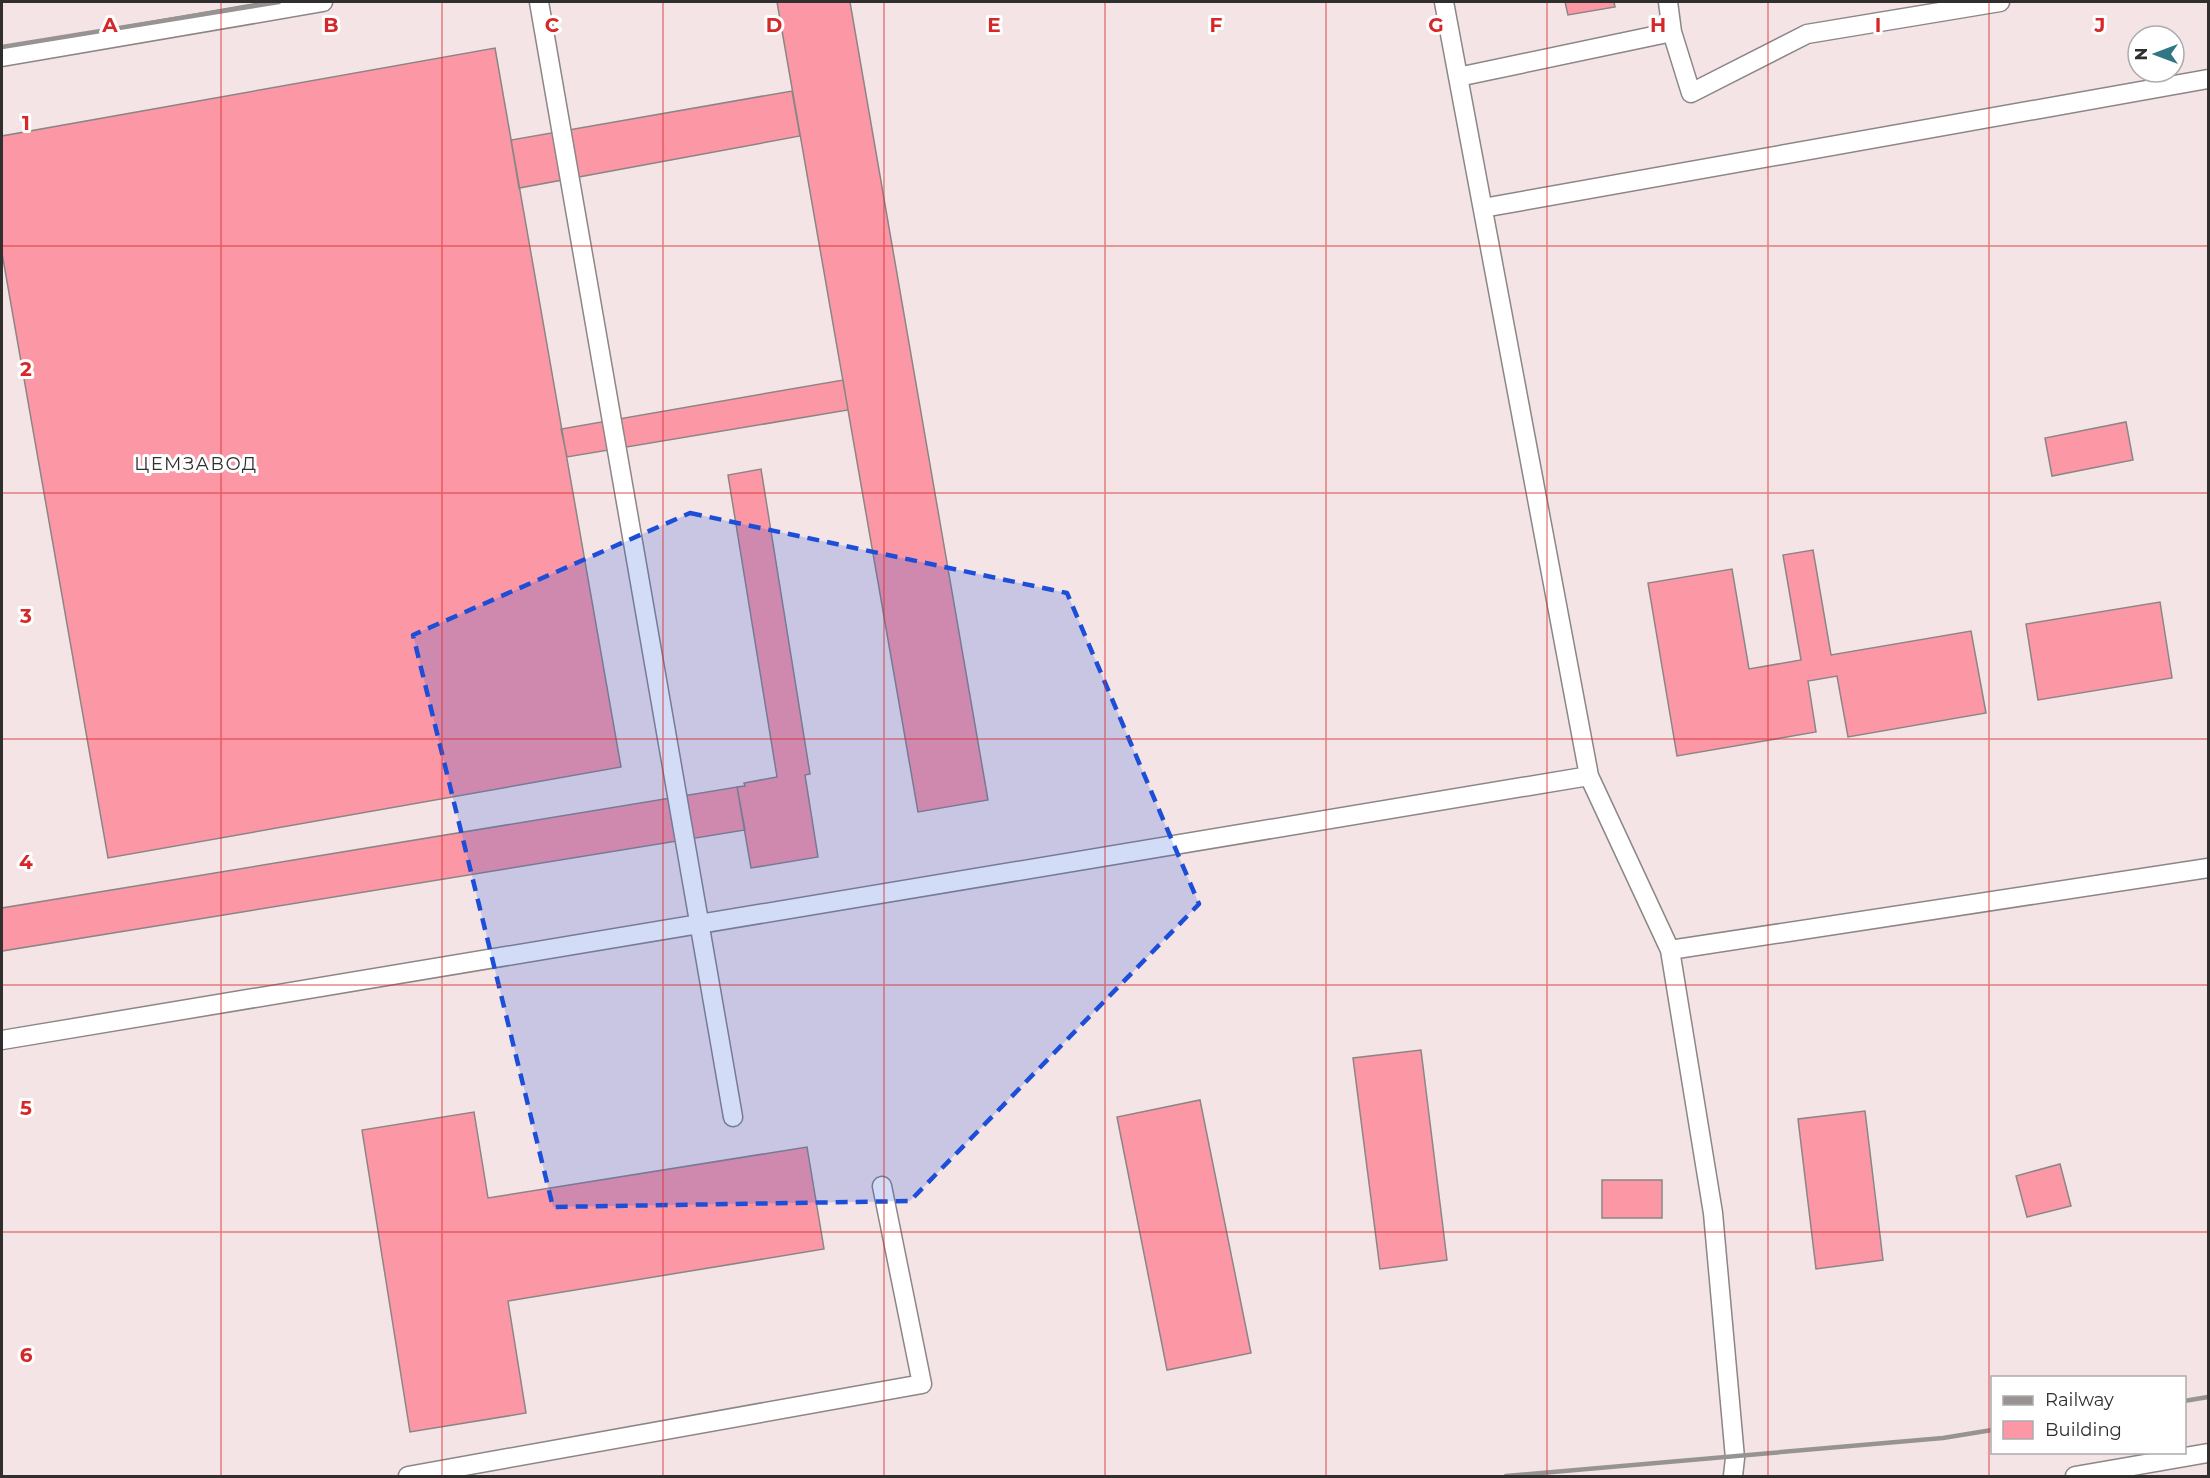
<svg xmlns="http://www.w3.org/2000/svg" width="2210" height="1478" viewBox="0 0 2210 1478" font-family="Montserrat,sans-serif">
  <rect width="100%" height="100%" fill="#faf3f4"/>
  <!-- built -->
  <path fill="#f4e4e6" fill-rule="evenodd" d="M 2,2 L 2208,2 L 2208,1476 L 2,1476 ZM 2138,36 L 2174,36 L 2174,72 L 2138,72 ZM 1992,1378 L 2184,1378 L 2184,1452 L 1992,1452 Z"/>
  <!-- building -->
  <path fill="#fc98a6" stroke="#8b8585" stroke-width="1.5" d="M 777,2 L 850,2 L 988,800 L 918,812 Z
    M 1565,2 L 1614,2 L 1615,7 L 1568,15 Z
    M 495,48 L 621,767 L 108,858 L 2,253 L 2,136 Z
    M 792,91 L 800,136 L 519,188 L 511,140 Z
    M 843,380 L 848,410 L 567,457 L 561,429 Z
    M 2126,422 L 2133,460 L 2052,476 L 2045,438 Z
    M 761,469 L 810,774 L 805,775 L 818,857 L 751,868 L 737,787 L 745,786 L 744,783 L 777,777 L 728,475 Z
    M 1813,550 L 1831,655 L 1971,631 L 1986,713 L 1848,737 L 1837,676 L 1808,681 L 1816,732 L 1677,756 L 1648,583 L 1732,569 L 1749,669 L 1801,660 L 1783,555 Z
    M 2160,602 L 2172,678 L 2038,700 L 2026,624 Z
    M 737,787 L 745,830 L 2,951 L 2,908 Z
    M 1421,1050 L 1447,1260 L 1380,1269 L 1353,1058 Z
    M 1200,1100 L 1251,1353 L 1167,1370 L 1117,1117 Z
    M 1865,1111 L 1883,1260 L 1816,1269 L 1798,1119 Z
    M 474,1112 L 488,1198 L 807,1147 L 824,1249 L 508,1301 L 526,1413 L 410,1432 L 362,1130 Z
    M 2060,1164 L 2071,1206 L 2027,1217 L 2016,1176 Z
    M 1602,1180 L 1662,1180 L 1662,1218 L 1602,1218 Z"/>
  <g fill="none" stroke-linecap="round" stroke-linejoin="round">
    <!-- service casing -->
    <g stroke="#8c8686" stroke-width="21">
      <path id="service" d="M 539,2 L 733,1117
        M 1444,2 L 1589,776 L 1670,950 L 1713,1213 L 1735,1458 L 1733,1476
        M 1668,2 L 1672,32 L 1691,93 L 1807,34 L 2000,2
        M 2,57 L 323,2
        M 1458,77 L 1672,32
        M 1483,208 L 2208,79
        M 1670,950 L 2208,868
        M 2,1040 L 1589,776
        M 408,1476 L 922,1384 L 882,1186
        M 2075,1476 L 2208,1453"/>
    </g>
    <!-- service -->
    <use href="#service" stroke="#fff" stroke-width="18"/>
    <!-- rail -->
    <path stroke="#989393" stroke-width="4.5" d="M 2,47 L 279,2
      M 2184,1401 L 2208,1397
      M 1506,1476 L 1943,1438 L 1992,1430"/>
  </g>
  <!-- marked area -->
  <path fill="#1d4ed8" fill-opacity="0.2" stroke="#1d4ed8" stroke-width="4.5" stroke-dasharray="12 8" stroke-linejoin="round" d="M 690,513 L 1067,593 L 1199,904 L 910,1201 L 553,1207 L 413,635 Z"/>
  <!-- grid -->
  <path fill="none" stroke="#d62828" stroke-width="1.5" stroke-opacity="0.55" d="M 221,2 L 221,1476M 442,2 L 442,1476M 663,2 L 663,1476M 884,2 L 884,1476M 1105,2 L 1105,1476M 1326,2 L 1326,1476M 1547,2 L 1547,1476M 1768,2 L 1768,1476M 1989,2 L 1989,1476M 2,246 L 2208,246M 2,493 L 2208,493M 2,739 L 2208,739M 2,985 L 2208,985M 2,1232 L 2208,1232"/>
  <g text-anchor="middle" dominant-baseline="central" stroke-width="6" stroke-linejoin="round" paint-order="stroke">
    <!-- neighbourhood labels -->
    <g font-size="18" letter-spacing="1.5" fill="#312e2e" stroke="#fff">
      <text x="196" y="464">ЦЕМЗАВОД</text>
    </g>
  </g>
  <g font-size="20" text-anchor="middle" font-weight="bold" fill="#d62828" stroke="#fff" stroke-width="6" stroke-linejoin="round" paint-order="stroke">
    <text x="110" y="32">A</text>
    <text x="331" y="32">B</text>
    <text x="552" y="32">C</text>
    <text x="774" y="32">D</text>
    <text x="994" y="32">E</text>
    <text x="1216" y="32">F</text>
    <text x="1436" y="32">G</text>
    <text x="1658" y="32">H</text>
    <text x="1878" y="32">I</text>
    <text x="2100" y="32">J</text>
    <text x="26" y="130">1</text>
    <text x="26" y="376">2</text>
    <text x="26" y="623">3</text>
    <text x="26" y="869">4</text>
    <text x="26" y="1115">5</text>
    <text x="26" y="1362">6</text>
  </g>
  <!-- border -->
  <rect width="2210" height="1478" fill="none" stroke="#312e2e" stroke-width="6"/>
  <!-- legend -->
  <rect x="1991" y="1376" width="195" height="78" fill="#ffffff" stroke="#adabab" stroke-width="1.5"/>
  <rect x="2003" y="1396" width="30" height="9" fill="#989393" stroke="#adabab" stroke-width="1.5"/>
  <text x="2045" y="1406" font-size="18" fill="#312e2e">Railway</text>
  <rect x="2003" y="1421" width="30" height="18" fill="#fc98a6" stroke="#adabab" stroke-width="1.5"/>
  <text x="2045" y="1436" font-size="18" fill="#312e2e">Building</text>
  <!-- north arrow -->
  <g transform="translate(2156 54) rotate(270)"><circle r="28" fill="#ffffff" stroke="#adabab" stroke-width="1.5"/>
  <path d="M0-4.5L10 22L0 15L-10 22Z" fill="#307683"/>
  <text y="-9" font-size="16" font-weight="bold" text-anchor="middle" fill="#312e2e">N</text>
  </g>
</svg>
